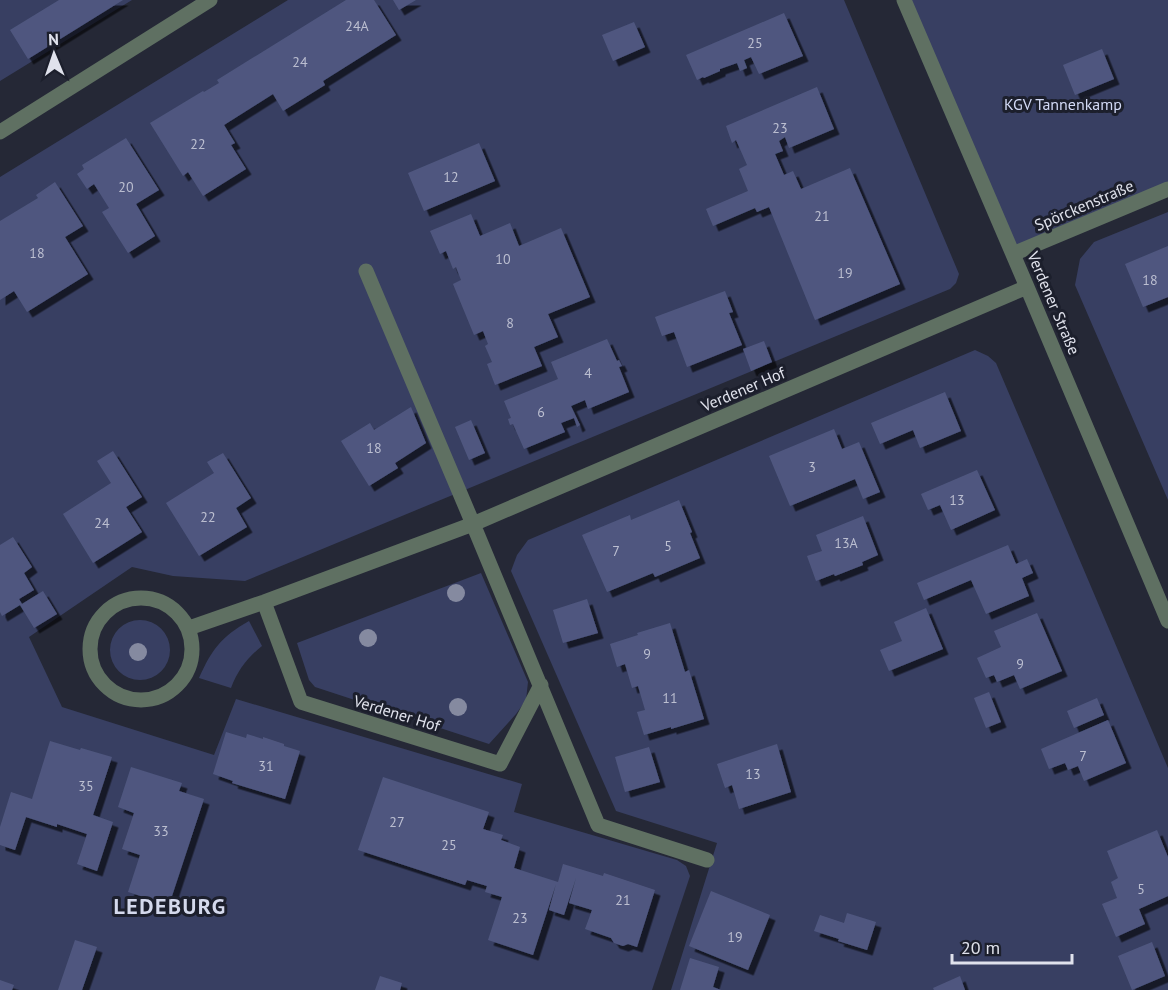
<svg xmlns="http://www.w3.org/2000/svg" width="1168" height="990" viewBox="0 0 1168 990" font-family="'PT Sans',sans-serif">
  <defs>
    <filter id="shadow"><feDropShadow dx="5.5" dy="5.5" stdDeviation="0" flood-color="#0009"/></filter>
  </defs>
  <rect width="100%" height="100%" fill="#252836"/>
  <!-- green -->
  <path fill="#383f62" d="M 0,0 L 132,0 L 0,81 Z
    M 288,0 L 844,0 L 959,274 L 956,283 L 950,289 L 245,581 L 173,576 L 132,567 L 29,637 L 62,707 L 214,755 L 236,699 L 522,784 L 514,812 L 677,860 L 686,866 L 690,876 L 652,990 L 0,990 L 0,177 Z
    M 904,0 L 1168,0 L 1168,189 L 1013,254 Z
    M 1168,212 L 1168,500 L 1075,285 L 1080,259 L 1094,242 Z
    M 975,350 L 988,356 L 996,363 L 1168,768 L 1168,990 L 671,990 L 717,843 L 616,811 L 511,571 L 517,555 L 528,540 Z
    M 481,573 L 528,682 L 526,700 L 516,714 L 489,744 L 315,687 L 309,680 L 297,643 Z
    M110 650a30 30 0 1 1 60 0a30 30 0 1 1-60 0Z
    M 249,621 L 262,646 C 247,658 238,670 231,688 L 199,678 C 212,649 221,637 249,621 Z"/>
  <!-- building -->
  <path fill="#4f577f" filter="url(#shadow)" d="M 59,0 L 123,0 L 28,59 L 10,30 Z
    M 346,0 L 374,0 L 396,35 L 323,81 L 325,85 L 283,111 L 273,94 L 224,125 L 235,143 L 231,145 L 246,169 L 203,196 L 188,172 L 183,176 L 150,123 L 203,91 L 204,92 L 219,83 L 217,80 Z
    M 393,0 L 416,0 L 399,10 Z
    M 784,13 L 803,56 L 759,74 L 751,57 L 744,60 L 747,68 L 740,71 L 737,63 L 720,69 L 720,71 L 704,78 L 703,77 L 697,80 L 686,55 Z
    M 634,22 L 645,47 L 613,61 L 602,35 Z
    M 1102,49 L 1114,79 L 1075,95 L 1063,65 Z
    M 817,87 L 834,129 L 789,148 L 785,137 L 779,141 L 783,151 L 775,154 L 784,175 L 793,171 L 801,189 L 850,168 L 900,284 L 815,320 L 769,207 L 757,212 L 755,208 L 713,226 L 706,209 L 748,191 L 739,169 L 747,165 L 736,140 L 732,143 L 726,126 Z
    M 126,138 L 159,190 L 136,204 L 155,236 L 128,253 L 102,212 L 109,208 L 94,184 L 87,189 L 77,174 L 84,169 L 82,165 Z
    M 479,143 L 495,181 L 424,211 L 408,173 Z
    M 55,182 L 83,226 L 65,237 L 88,274 L 27,312 L 14,291 L 0,300 L 0,221 L 38,198 L 36,195 Z
    M 471,214 L 480,236 L 510,223 L 519,246 L 561,228 L 590,297 L 548,314 L 558,337 L 534,347 L 542,366 L 495,385 L 487,364 L 492,362 L 485,346 L 488,344 L 483,331 L 474,335 L 453,284 L 461,280 L 456,267 L 453,269 L 446,251 L 440,254 L 430,231 Z
    M 1168,246 L 1168,297 L 1143,307 L 1125,264 Z
    M 725,291 L 733,312 L 729,313 L 742,345 L 687,367 L 674,332 L 662,336 L 655,317 Z
    M 607,339 L 617,361 L 619,360 L 622,366 L 619,367 L 629,392 L 588,409 L 585,400 L 571,406 L 580,425 L 577,427 L 574,418 L 561,423 L 565,432 L 524,449 L 513,424 L 510,425 L 508,419 L 511,418 L 504,401 L 558,379 L 551,362 Z
    M 764,341 L 772,362 L 751,371 L 743,349 Z
    M 945,392 L 961,431 L 920,448 L 913,430 L 880,444 L 871,423 Z
    M 411,407 L 426,443 L 395,463 L 398,468 L 369,486 L 341,441 L 370,423 L 374,430 Z
    M 471,420 L 485,453 L 469,460 L 455,427 Z
    M 834,429 L 842,449 L 859,442 L 880,492 L 863,499 L 855,479 L 790,506 L 769,456 Z
    M 113,451 L 142,497 L 126,507 L 142,532 L 93,563 L 63,514 L 111,483 L 97,461 Z
    M 223,453 L 251,498 L 236,508 L 247,527 L 199,556 L 166,503 L 214,473 L 207,462 Z
    M 977,470 L 995,510 L 951,530 L 940,505 L 928,510 L 921,494 Z
    M 679,500 L 692,532 L 690,533 L 700,558 L 655,577 L 653,573 L 607,592 L 582,535 L 630,515 L 631,520 Z
    M 863,516 L 878,555 L 862,562 L 863,565 L 835,576 L 834,574 L 816,581 L 807,556 L 822,551 L 816,535 Z
    M 13,537 L 32,567 L 24,573 L 34,590 L 19,599 L 22,604 L 43,591 L 57,614 L 34,628 L 20,605 L 2,616 L 0,612 L 0,545 Z
    M 1008,545 L 1016,564 L 1027,559 L 1033,573 L 1022,578 L 1029,596 L 986,614 L 971,580 L 924,600 L 917,583 Z
    M 587,599 L 598,633 L 563,643 L 553,610 Z
    M 926,608 L 943,649 L 889,671 L 880,650 L 902,641 L 894,622 Z
    M 1037,613 L 1062,671 L 1020,689 L 1014,675 L 997,682 L 994,675 L 986,678 L 977,658 L 1001,647 L 994,631 Z
    M 670,623 L 685,672 L 689,670 L 704,719 L 671,729 L 671,727 L 644,735 L 637,712 L 645,710 L 638,686 L 632,688 L 625,664 L 617,667 L 610,644 L 638,635 L 637,633 Z
    M 989,692 L 1001,722 L 986,728 L 974,698 Z
    M 1097,698 L 1104,715 L 1074,728 L 1067,711 Z
    M 1108,720 L 1126,763 L 1084,781 L 1078,766 L 1068,770 L 1065,763 L 1049,769 L 1041,749 Z
    M 226,732 L 246,738 L 247,734 L 263,739 L 263,737 L 284,744 L 284,746 L 300,751 L 285,799 L 232,783 L 233,781 L 213,774 Z
    M 50,741 L 80,750 L 81,748 L 112,757 L 93,815 L 113,822 L 97,871 L 77,864 L 87,834 L 57,824 L 57,827 L 26,817 L 15,850 L 0,845 L 0,827 L 11,792 L 32,799 Z
    M 777,744 L 791,792 L 739,809 L 732,785 L 725,788 L 717,764 Z
    M 649,747 L 660,782 L 625,792 L 615,757 Z
    M 131,767 L 182,783 L 179,791 L 204,799 L 169,905 L 128,892 L 140,855 L 122,849 L 134,813 L 118,807 Z
    M 383,777 L 489,812 L 483,829 L 503,835 L 501,840 L 520,847 L 514,868 L 558,882 L 563,864 L 603,876 L 604,873 L 655,890 L 637,947 L 628,944 L 623,946 L 614,943 L 611,938 L 585,929 L 592,910 L 569,903 L 576,878 L 564,915 L 549,910 L 556,884 L 533,955 L 488,940 L 502,897 L 485,892 L 487,886 L 467,880 L 465,885 L 358,850 Z
    M 1157,830 L 1168,857 L 1168,896 L 1139,909 L 1145,924 L 1116,937 L 1102,904 L 1117,898 L 1111,882 L 1118,878 L 1107,851 Z
    M 711,891 L 770,915 L 748,970 L 689,946 Z
    M 847,913 L 876,922 L 867,950 L 838,941 L 839,939 L 814,931 L 820,915 L 844,923 Z
    M 75,940 L 97,947 L 82,990 L 58,990 Z
    M 1152,942 L 1165,976 L 1132,990 L 1118,956 Z
    M 690,958 L 719,967 L 713,987 L 721,990 L 680,990 Z
    M 380,976 L 402,983 L 400,990 L 375,990 Z
    M 960,976 L 965,990 L 934,990 L 933,988 Z
    M 0,980 L 14,985 L 12,990 L 0,990 Z"/>
  <g fill="none" stroke-linecap="round" stroke-linejoin="round">
    <!-- minor -->
    <path stroke="#5f7062" stroke-width="15" d="M 904,0 L 1027,287 L 1168,621
      M 0,132 L 210,0
      M 1013,254 L 1168,189
      M 366,271 L 473,524 L 598,825 L 707,860
      M90 649a51 51 0 1 1 102 0a51 51 0 1 1-102 0Z
      M 264,602 L 301,702 L 500,764 L 541,685
      M 189,628 L 264,602 L 473,524 L 1027,287"/>
  </g>
  <!-- trees -->
  <g fill="#858aa0">
    <circle cx="456" cy="593" r="9"/>
    <circle cx="368" cy="638" r="9"/>
    <circle cx="138" cy="652" r="9"/>
    <circle cx="458" cy="707" r="9"/>
  </g>
  <g text-anchor="middle" dominant-baseline="central" stroke-width="6" stroke-linejoin="round" paint-order="stroke">
    <!-- number labels -->
    <g font-size="14" fill="#bcbfd1">
      <text x="357" y="26">24A</text>
      <text x="755" y="43">25</text>
      <text x="300" y="62">24</text>
      <text x="780" y="128">23</text>
      <text x="198" y="144">22</text>
      <text x="451" y="177">12</text>
      <text x="126" y="187">20</text>
      <text x="822" y="216">21</text>
      <text x="37" y="253">18</text>
      <text x="503" y="259">10</text>
      <text x="845" y="273">19</text>
      <text x="1150" y="280">18</text>
      <text x="510" y="323">8</text>
      <text x="588" y="373">4</text>
      <text x="541" y="412">6</text>
      <text x="374" y="448">18</text>
      <text x="812" y="467">3</text>
      <text x="957" y="500">13</text>
      <text x="208" y="517">22</text>
      <text x="102" y="523">24</text>
      <text x="846" y="543">13A</text>
      <text x="668" y="546">5</text>
      <text x="616" y="551">7</text>
      <text x="647" y="654">9</text>
      <text x="1020" y="664">9</text>
      <text x="670" y="698">11</text>
      <text x="1083" y="756">7</text>
      <text x="266" y="766">31</text>
      <text x="753" y="774">13</text>
      <text x="86" y="786">35</text>
      <text x="397" y="822">27</text>
      <text x="161" y="831">33</text>
      <text x="449" y="845">25</text>
      <text x="1141" y="889">5</text>
      <text x="623" y="900">21</text>
      <text x="520" y="918">23</text>
      <text x="735" y="937">19</text>
    </g>
    <!-- park labels -->
    <g font-size="16" fill="#d3daf6" stroke="#1c1f2c">
      <text x="1063" y="104">KGV Tannenkamp</text>
    </g>
    <!-- street labels -->
    <g font-size="16" fill="#e0e2ec" stroke="#1c1f2c">
      <text transform="translate(1084 205) rotate(-23)">Spörckenstraße</text>
      <text transform="translate(1054 303) rotate(67)">Verdener Straße</text>
      <text transform="translate(743 389) rotate(-23)">Verdener Hof</text>
      <text transform="translate(397 713) rotate(17)">Verdener Hof</text>
    </g>
    <!-- district labels -->
    <g font-size="22" font-weight="bold" letter-spacing="1.5" fill="#d4d9ec" stroke="#1c1f2c">
      <text x="170" y="906">LEDEBURG</text>
    </g>
  </g>
  <!-- north arrow -->
  <g transform="translate(54 54) rotate(358)" stroke="#1c1f2c" stroke-width="4.5" paint-order="stroke">
  <path d="M0-4.5L10 22L0 15L-10 22Z" fill="#e0e2ec"/>
  <text y="-9" font-size="16" font-weight="bold" text-anchor="middle" fill="#e0e2ec">N</text>
  </g>
  <!-- scale -->
  <path d="M952 954v9h120v-9" fill="none" stroke="#e0e2ec" stroke-width="3"/>
  <text x="961" y="954" font-size="18" fill="#e0e2ec" stroke="#1c1f2c" stroke-width="4.5" paint-order="stroke">20 m</text>
</svg>
